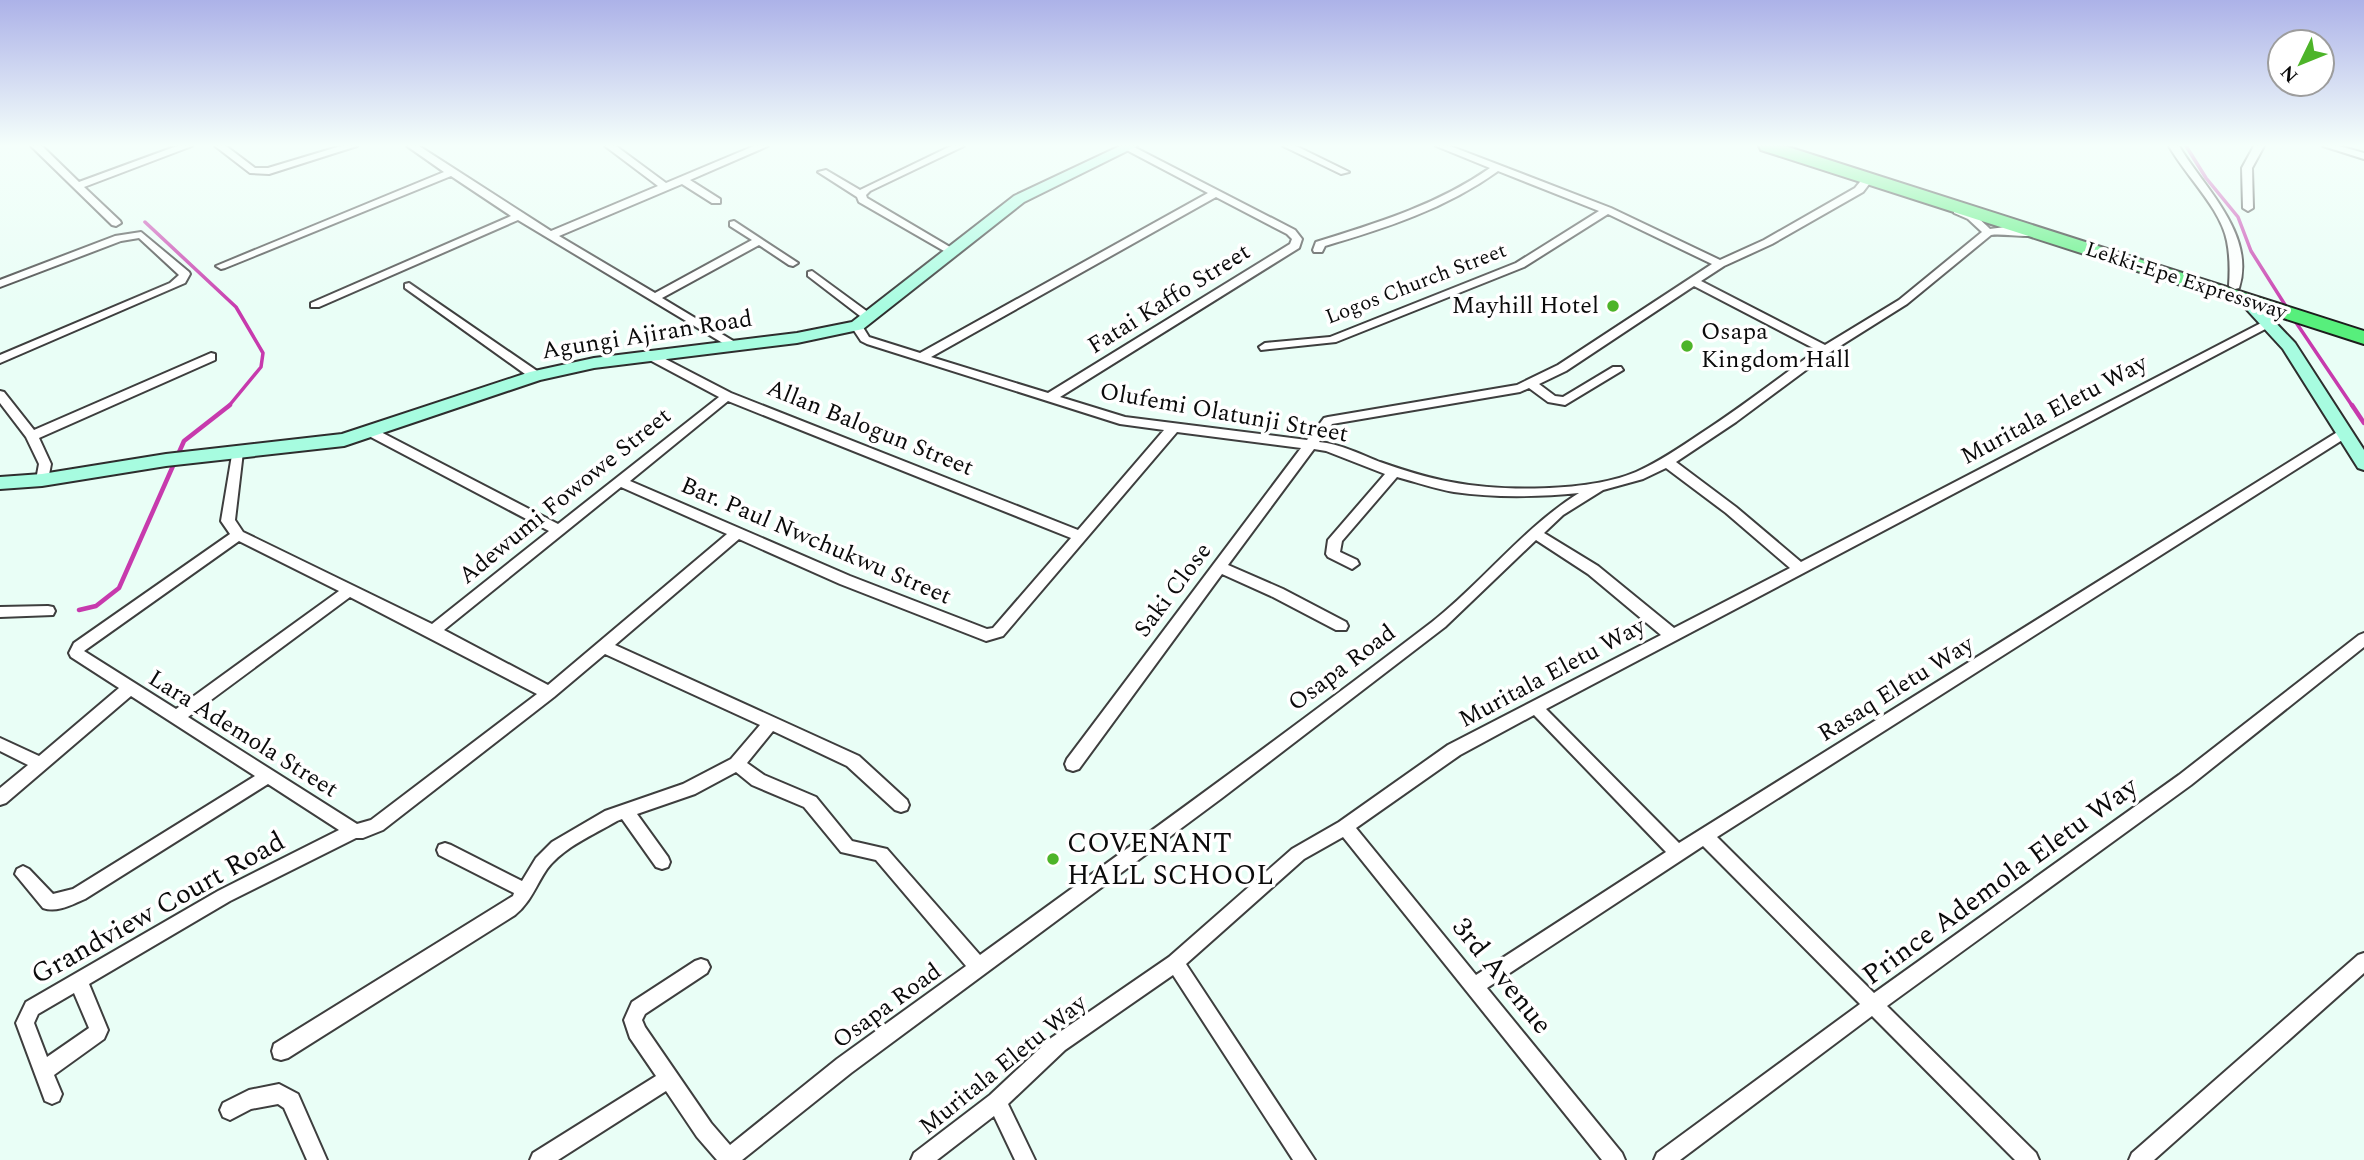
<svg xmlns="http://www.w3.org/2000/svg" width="2364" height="1160" viewBox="0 0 2364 1160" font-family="Spectral,serif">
  <rect width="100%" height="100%" fill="#e9fef6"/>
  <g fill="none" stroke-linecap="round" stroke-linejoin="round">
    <!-- stream-far1 -->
    <path stroke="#c73aad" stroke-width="3.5" d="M 2186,146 L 2206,178 L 2238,217 L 2251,251 L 2289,311
      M 145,222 L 236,307 L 263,353 L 261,367 L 228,407
      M 2293,318 L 2353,407"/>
    <!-- stream -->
    <path stroke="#c73aad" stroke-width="4.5" d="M 2352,405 L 2364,423
      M 79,610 L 96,606 L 119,588 L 184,441 L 230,405"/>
    <!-- street casing -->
    <g stroke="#3e3e3e" stroke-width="4">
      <path id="street" d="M 31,146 L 42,146 L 79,182 L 177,146 L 192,146 L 84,187 L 120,221 L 121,223 L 116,226 L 112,225 Z
        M 215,146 L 226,146 L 255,168 L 268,168 L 341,146 L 357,146 L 269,174 L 250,173 Z
        M 407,146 L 419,146 L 551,231 L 658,186 L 605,146 L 616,146 L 666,183 L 754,146 L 768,146 L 690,180 L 720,199 L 720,203 L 712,203 L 682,184 L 559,236 L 655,293 L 752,240 L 730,226 L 730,222 L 734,221 L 798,263 L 793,266 L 789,265 L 759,245 L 662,298 L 735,342 L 735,346 L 731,348 L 518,220 L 319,307 L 311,307 L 311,303 L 511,216 L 451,176 L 225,268 L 221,269 L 216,266 L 444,172 Z
        M 951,146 L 964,146 L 870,191 L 866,195 L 867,198 L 955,250 L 956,252 L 951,255 L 859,202 L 857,197 L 818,172 L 826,170 L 860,190 Z
        M 1119,146 L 1132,146 L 1295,230 L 1302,239 L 1299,248 L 1060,397 L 1125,417 L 1307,440 L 1324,418 L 1328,417 L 1517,385 L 1558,365 L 1712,264 L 1608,214 L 1524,267 L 1336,342 L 1261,350 L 1259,347 L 1265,343 L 1330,337 L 1516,263 L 1599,211 L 1498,171 C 1445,209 1386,228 1325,246 L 1322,252 L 1314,252 L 1313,250 L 1316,242 C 1377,223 1437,205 1490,168 L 1436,146 L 1450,146 L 1611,208 L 1720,260 L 1764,240 L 1855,188 L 1864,177 L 1872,177 L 1873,179 L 1863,192 L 1772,244 L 1724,266 L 1701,281 L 1825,345 L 1899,300 L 1982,232 L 1968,219 L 1954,213 L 1954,209 C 1969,208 1980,219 1990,229 L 2005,227 L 2036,232 L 2037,234 C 2029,239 2004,233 1991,235 L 1907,304 L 1829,353 L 1736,422 L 1676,462 L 1736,507 L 1801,562 L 2263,322 L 2271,322 L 2271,326 L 1546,709 L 1679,843 L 2339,431 L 2347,431 L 2349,434 L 2347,437 L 1717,837 L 1874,993 L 2179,775 L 2359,635 L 2364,633 L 2364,647 L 2191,785 L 1887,1006 L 2036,1153 L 2039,1160 L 2015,1160 L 1872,1016 L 1680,1160 L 1654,1160 L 1657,1153 L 1860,1004 L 1703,846 L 1487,988 L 1622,1153 L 1625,1160 L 1602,1160 L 1343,837 L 1304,859 L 1186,964 L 1315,1160 L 1293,1160 L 1173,975 L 1065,1050 L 1008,1104 L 1035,1160 L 1015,1160 L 994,1116 L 937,1160 L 911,1160 L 914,1153 L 990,1095 L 1051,1038 L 1169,957 L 1292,849 L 1339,822 L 1448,745 L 1661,635 L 1588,574 L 1536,540 L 1445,627 L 1222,798 L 851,1073 L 742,1160 L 717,1160 L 697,1137 L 666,1091 L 558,1160 L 530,1160 L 533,1153 L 656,1076 L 630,1038 L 624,1020 L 632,1002 L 695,961 L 701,959 L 707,961 L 710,967 L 707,973 L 645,1014 L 642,1020 L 645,1027 L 711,1123 L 730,1145 L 837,1059 L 966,966 L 876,860 L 841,852 L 804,807 L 752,785 L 736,772 L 695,794 L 637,814 L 668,857 L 670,862 L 668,867 L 662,869 L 656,867 L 622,819 L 617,821 C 593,835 564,847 547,869 C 536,885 531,902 515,915 L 288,1058 L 281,1060 L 274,1058 L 272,1051 L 274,1044 L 513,896 L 514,893 L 439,855 L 437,850 L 439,845 L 445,843 L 451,845 L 522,881 L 536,858 L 552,842 L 605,811 L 683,784 L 731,759 L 760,725 L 605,654 L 554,697 L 383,830 L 363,838 L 356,838 L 230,901 L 89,984 L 108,1030 L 104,1039 L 54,1075 L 62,1094 L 59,1101 L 52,1104 L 45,1101 L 16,1023 L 26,1002 L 218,891 L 339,830 L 268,784 L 85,899 C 71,905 57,913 43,908 L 15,874 L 17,869 L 23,866 L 29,869 L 53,894 L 73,889 L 255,776 L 131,696 L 6,803 L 0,805 L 0,788 L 28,765 L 0,751 L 0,738 L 39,756 L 119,688 L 71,657 L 69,653 L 74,643 L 230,534 L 221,521 L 233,449 L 237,448 L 243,452 L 235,520 L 243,532 L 432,624 L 549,531 L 367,435 L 365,432 L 367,429 L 375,429 L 558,524 L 719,397 L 644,357 L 642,354 L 648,350 L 731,393 L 1078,530 L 1164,430 L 1120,424 L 867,344 L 861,341 L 851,326 L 857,323 L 861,324 L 869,337 L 920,353 L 1208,193 ZM 1216,197 L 1287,234 L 1292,239 L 1290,244 L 1048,393 L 931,357 ZM 1694,286 L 1817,350 C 1778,379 1740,408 1700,434 C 1679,448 1659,462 1636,472 C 1589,492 1501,492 1451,482 C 1427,478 1403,470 1380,462 C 1360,454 1340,444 1319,442 L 1332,424 L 1520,392 L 1529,388 L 1548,402 L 1565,405 L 1623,370 L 1621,367 L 1613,367 L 1563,397 L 1555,396 L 1539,384 L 1566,371 ZM 728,401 L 1071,538 L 993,628 L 987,629 L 850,576 L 630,481 ZM 1177,432 L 1301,448 L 1067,759 L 1065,764 L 1067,769 L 1073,771 L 1079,769 L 1222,574 L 1273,597 L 1336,630 L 1346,630 L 1348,626 L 1346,622 L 1283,589 L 1228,565 L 1314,449 L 1326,451 L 1385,474 L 1328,540 L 1326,554 L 1328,557 L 1352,569 L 1359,564 L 1357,560 L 1340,552 L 1342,541 L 1397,477 C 1416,482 1435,489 1454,492 C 1496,498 1537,497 1579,493 C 1523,528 1483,582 1432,622 C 1283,736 1132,845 980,955 L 887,849 L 852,841 L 816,797 L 764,775 L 747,763 L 773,731 L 847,766 L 895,810 L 901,812 L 907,810 L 909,805 L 907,800 L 859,756 L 615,645 L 739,539 L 840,584 L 981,639 L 986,641 L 1003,636 ZM 1666,468 L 1726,513 L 1790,568 L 1674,628 L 1598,566 L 1544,533 L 1563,515 L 1603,490 L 1643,479 ZM 621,487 L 727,534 L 548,685 L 444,630 ZM 239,541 L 339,591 L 176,709 L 84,651 ZM 350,597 L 537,694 L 371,820 L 357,824 L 188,717 ZM 1534,715 L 1666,852 L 1476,975 L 1356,828 L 1460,755 ZM 74,993 L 89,1028 L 47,1057 L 34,1023 L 38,1014 Z
        M 1283,146 L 1296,146 L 1349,172 L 1341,174 Z
        M 2169,146 L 2179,146 C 2204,188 2256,234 2239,288 L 2235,289 L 2229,286 C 2230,271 2230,256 2227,241 C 2221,209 2186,176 2169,146 Z
        M 2254,146 L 2264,146 L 2252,168 L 2253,208 L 2248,211 L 2243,208 L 2242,168 Z
        M 2323,146 L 2339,146 L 2364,153 L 2364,159 Z
        M 141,232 L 189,272 L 190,274 L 185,283 L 0,363 L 0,355 L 170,283 L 179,275 L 139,238 L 121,241 L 0,287 L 0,280 L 115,236 Z
        M 812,271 L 872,315 L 872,319 L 864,319 L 808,276 L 808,272 Z
        M 409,283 L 540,373 L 540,379 L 532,379 L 405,288 L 405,284 Z
        M 211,353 L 215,354 L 215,360 L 39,438 L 51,464 L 48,480 L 42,484 L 36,480 L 39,464 L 26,437 L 0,403 L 0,391 L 4,392 L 34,430 Z
        M 48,606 L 53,607 L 55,611 L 53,615 L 0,617 L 0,607 Z
        M 2364,953 L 2364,973 L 2154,1160 L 2129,1160 L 2132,1153 L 2358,955 Z
        M 279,1084 L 298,1094 L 327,1160 L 307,1160 L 284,1108 L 278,1104 L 251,1109 L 230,1120 L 223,1117 L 220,1110 L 223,1103 L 249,1090 Z"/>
    </g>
    <!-- secondary casing -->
    <g stroke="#2d2d2d" stroke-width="4">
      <path id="secondary" d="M 1120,146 L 1137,146 L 1024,202 L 863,329 L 797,343 L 594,368 L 540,380 L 344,446 L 166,466 L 42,486 L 0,489 L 0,477 L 42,474 L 166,454 L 342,434 L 530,372 L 594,358 L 797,333 L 852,322 L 1014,196 Z
        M 2246,295 L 2251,297 L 2295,343 L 2364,450 L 2364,470 L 2358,468 L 2283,349 L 2238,300 Z"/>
    </g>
    <!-- highway casing -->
    <g stroke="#1c1c1c" stroke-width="4">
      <path id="highway" d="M 1759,146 L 1785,146 L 2364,331 L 2364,344 L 1761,150 Z"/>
    </g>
    <!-- street -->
    <use href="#street" fill="#fff" fill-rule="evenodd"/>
    <!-- secondary -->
    <use href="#secondary" fill="#a7fce0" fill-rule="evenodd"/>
    <!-- highway -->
    <use href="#highway" fill="#57ef7c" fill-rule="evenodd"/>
  </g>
  <!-- sky -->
  <linearGradient id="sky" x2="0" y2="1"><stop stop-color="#acb2e8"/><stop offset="0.47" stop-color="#f5fffb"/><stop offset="1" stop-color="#f5fffb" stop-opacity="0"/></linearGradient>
  <rect width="2364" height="309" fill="url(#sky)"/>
  <!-- markers -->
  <g fill="#4db429" stroke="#fff" stroke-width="2.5">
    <circle cx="1613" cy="306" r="7"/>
    <circle cx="1687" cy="346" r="7"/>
    <circle cx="1053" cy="859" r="7"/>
  </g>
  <g text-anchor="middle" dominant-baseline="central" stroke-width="7" stroke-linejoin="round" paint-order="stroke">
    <!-- far-street labels -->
    <g font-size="21" fill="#0b0b0b" stroke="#fff">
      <text transform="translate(2186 281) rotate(18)">Lekki-Epe Expressway</text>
      <text transform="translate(1416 284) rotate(-21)">Logos Church Street</text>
    </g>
    <!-- street labels -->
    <g font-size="24" fill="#0b0b0b" stroke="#fff">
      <text transform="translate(1169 299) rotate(-32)">Fatai Kaffo Street</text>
      <text transform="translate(647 335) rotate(-9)">Agungi Ajiran Road</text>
      <text transform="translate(2054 410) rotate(-28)">Muritala Eletu Way</text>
      <text transform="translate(1224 413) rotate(10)">Olufemi Olatunji Street</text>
      <text transform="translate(870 428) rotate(22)">Allan Balogun Street</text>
      <text transform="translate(565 496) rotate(-39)">Adewumi Fowowe Street</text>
      <text transform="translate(816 541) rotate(23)">Bar. Paul Nwchukwu Street</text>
      <text transform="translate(1173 590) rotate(-53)">Saki Close</text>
      <text transform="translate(1342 668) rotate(-37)">Osapa Road</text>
      <text transform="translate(1552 673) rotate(-28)">Muritala Eletu Way</text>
      <text transform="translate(1896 689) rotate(-32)">Rasaq Eletu Way</text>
      <text transform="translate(243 734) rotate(32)">Lara Ademola Street</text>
      <text transform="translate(887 1006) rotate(-36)">Osapa Road</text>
      <text transform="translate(1003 1065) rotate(-39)">Muritala Eletu Way</text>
    </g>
    <!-- poi labels -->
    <g font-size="24" fill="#0b0b0b" stroke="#fff" text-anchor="end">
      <text x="1599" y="306">Mayhill Hotel</text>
      <text x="1701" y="332" text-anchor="start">Osapa<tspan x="1701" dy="28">Kingdom Hall</tspan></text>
    </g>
    <!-- near-poi labels -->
    <g font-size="28" fill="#0b0b0b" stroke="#fff" text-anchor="start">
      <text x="1067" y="843">COVENANT<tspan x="1067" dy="32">HALL SCHOOL</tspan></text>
    </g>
    <!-- near-street labels -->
    <g font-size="28" fill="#0b0b0b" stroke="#fff">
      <text transform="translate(2000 881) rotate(-36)">Prince Ademola Eletu Way</text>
      <text transform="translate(158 908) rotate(-29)">Grandview Court Road</text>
      <text transform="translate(1502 976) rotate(51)">3rd Avenue</text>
    </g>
  </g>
  <!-- north arrow -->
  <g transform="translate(2301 63) rotate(227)"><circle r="33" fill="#ffffff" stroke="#9d9d9d" stroke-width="2"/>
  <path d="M0-5L12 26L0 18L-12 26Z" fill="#4db429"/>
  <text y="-10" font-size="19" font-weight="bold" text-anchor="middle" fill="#0b0b0b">N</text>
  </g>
</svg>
